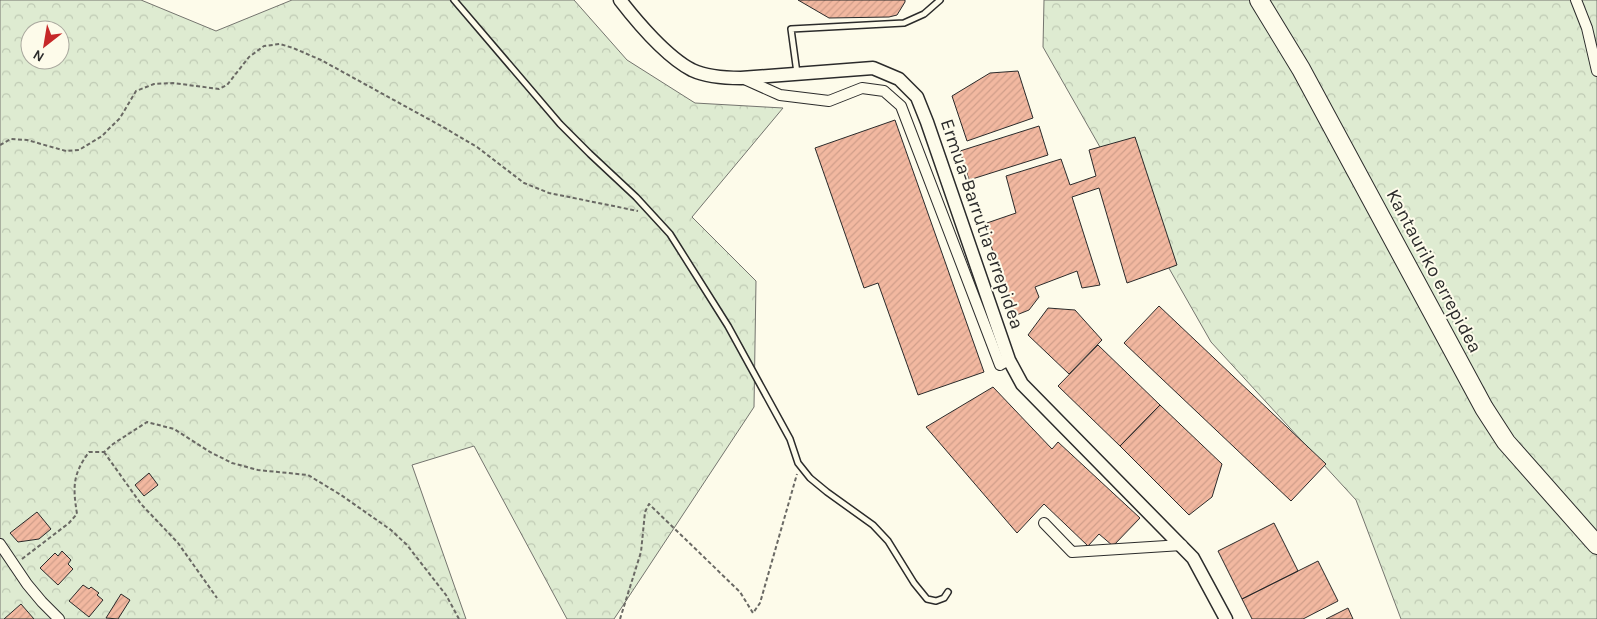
<svg xmlns="http://www.w3.org/2000/svg" width="1597" height="619" viewBox="0 0 1597 619" font-family="Karla,sans-serif">
  <defs>
    <pattern id="forest-crowns" width="20" height="18" patternUnits="userSpaceOnUse" patternTransform="scale(1.25)"><rect width="20" height="18" fill="#deebd1"/><path d="M2 6a3 3 0 1 1 6 0M12 15a3 3 0 1 1 6 0" fill="none" stroke="#bfcab4"/></pattern>
    <pattern id="building-hatch" width="6" height="6" patternUnits="userSpaceOnUse" patternTransform="scale(1.25)"><rect width="6" height="6" fill="#f2b8a0"/><path d="M-1 1l2-2M0 6l6-6M5 7l2-2" fill="none" stroke="#d09e8a"/></pattern>
  </defs>
  <rect width="100%" height="100%" fill="#fdfbea"/>
  <!-- forest -->
  <path fill="url(#forest-crowns)" stroke="#74746e" fill-rule="evenodd" d="M 0,0 L 141,0 L 216,31 L 292,0 L 574,0 L 627,60 L 695,103 L 783,108 L 692,217 L 756,281 L 754,407 L 614,619 L 567,619 L 474,446 L 412,465 L 466,619 L 0,619 ZM 30,30 L 60,30 L 60,60 L 30,60 Z
    M 1044,0 L 1597,0 L 1597,619 L 1401,619 L 1356,500 L 1211,342 L 1043,47 Z"/>
  <!-- building -->
  <path fill="url(#building-hatch)" stroke="#2b2b2b" d="M 798,0 L 905,0 L 905,2 L 897,15 L 889,17 L 829,18 Z
    M 1018,71 L 1033,118 L 967,141 L 952,96 L 990,73 Z
    M 895,120 L 984,372 L 918,395 L 878,283 L 864,288 L 815,148 Z
    M 1039,126 L 1048,155 L 969,180 L 960,151 Z
    M 1135,137 L 1177,265 L 1127,283 L 1099,188 L 1072,197 L 1100,285 L 1082,288 L 1077,271 L 1035,287 L 1039,297 L 1029,310 L 1014,316 L 984,224 L 1016,213 L 1006,176 L 1061,159 L 1070,185 L 1096,176 L 1089,150 Z
    M 1159,306 L 1326,464 L 1291,501 L 1124,343 Z
    M 1048,308 L 1075,310 L 1102,340 L 1069,374 L 1028,335 Z
    M 1098,345 L 1160,405 L 1120,446 L 1058,386 Z
    M 993,387 L 1052,449 L 1058,442 L 1140,518 L 1113,546 L 1099,534 L 1088,546 L 1044,504 L 1017,533 L 926,427 Z
    M 1160,405 L 1222,464 L 1212,497 L 1189,515 L 1120,446 Z
    M 149,473 L 158,485 L 144,496 L 135,485 Z
    M 37,512 L 51,529 L 39,539 L 18,542 L 10,533 Z
    M 1274,523 L 1298,571 L 1242,599 L 1218,551 Z
    M 62,551 L 71,560 L 68,564 L 73,569 L 58,585 L 40,568 L 55,553 L 58,556 Z
    M 1318,561 L 1338,601 L 1303,619 L 1252,619 L 1242,599 Z
    M 83,585 L 89,589 L 91,587 L 99,593 L 97,595 L 103,600 L 89,617 L 69,601 Z
    M 121,594 L 130,600 L 118,619 L 106,618 Z
    M 21,604 L 34,619 L 4,619 Z
    M 1348,608 L 1353,619 L 1326,619 Z"/>
  <g fill="none" stroke-linecap="round" stroke-linejoin="round">
    <!-- service casing -->
    <g stroke="#2b2b2b" stroke-width="8">
      <path id="service" d="M 454,0 L 560,124 L 590,154 L 636,197 L 670,234 L 728,326 L 790,439 L 798,463 L 810,478 L 827,492 L 873,525 L 888,541 L 914,583 L 927,599 L 936,601 L 944,598 L 948,592
        M 797,73 L 791,29 L 904,23 L 924,14 L 940,0"/>
    </g>
    <!-- minor casing -->
    <g stroke="#2b2b2b" stroke-width="12">
      <path id="minor" d="M 1576,0 L 1587,28 L 1597,71
        M 742,78 L 780,95 L 829,101 L 862,88 L 884,91 L 901,106 L 1000,365 L 1009,360
        M 1044,523 L 1072,552 L 1182,545
        M 0,544 L 27,584 L 42,602 L 59,619"/>
    </g>
    <!-- tertiary casing -->
    <g stroke="#2b2b2b" stroke-width="15">
      <path id="tertiary" d="M 620,0 C 637,22 667,57 692,70 C 707,77 725,78 741,78 L 873,68 L 899,79 L 917,97 L 927,122 L 1009,360 L 1022,384 L 1193,558 L 1226,619"/>
    </g>
    <!-- trunk casing -->
    <g stroke="#2b2b2b" stroke-width="20">
      <path id="trunk" d="M 1259,0 L 1301,69 L 1484,408 L 1506,442 L 1597,545"/>
    </g>
    <!-- path -->
    <path stroke="#6a6964" stroke-width="2" stroke-dasharray="4 2.5" stroke-linecap="butt" d="M 0,145 L 11,139 L 27,140 L 66,151 L 79,150 L 102,136 L 120,118 L 136,91 L 154,84 L 173,83 L 219,89 L 227,85 L 249,57 L 264,46 L 280,44 L 293,48 L 321,60 L 443,127 L 477,147 L 524,183 L 549,193 L 638,211
      M 104,452 L 141,504 L 178,543 L 217,598
      M 22,559 L 69,523 L 77,514 C 73,488 72,475 89,452 L 104,452 L 113,444 L 147,422 L 174,429 L 210,452 L 232,463 L 258,470 L 308,475 L 341,495 L 391,530 L 407,545 L 446,595 L 459,619
      M 620,619 L 641,552 L 645,512 L 649,504 L 740,592 L 753,613 L 760,603 L 797,474"/>
    <!-- service -->
    <use href="#service" stroke="#fdfbea" stroke-width="5"/>
    <!-- minor -->
    <use href="#minor" stroke="#fdfbea" stroke-width="10"/>
    <!-- tertiary -->
    <use href="#tertiary" stroke="#fdfbea" stroke-width="12"/>
    <!-- trunk -->
    <use href="#trunk" stroke="#fdfbea" stroke-width="18"/>
  </g>
  <g text-anchor="middle" dominant-baseline="central" stroke-width="4" stroke-linejoin="round" paint-order="stroke">
    <!-- street labels -->
    <g font-size="19" fill="#2b2b2b" stroke="#fdfbea">
      <text transform="translate(982 224) rotate(71)">Ermua-Barrutia errepidea</text>
      <text transform="translate(1434 271) rotate(62)">Kantauriko errepidea</text>
    </g>
  </g>
  <!-- north arrow -->
  <g transform="translate(45 45) rotate(211)"><circle r="24" fill="#fdfbea" stroke="#a9a89e"/>
  <path d="M0-4L9 19L0 12L-9 19Z" fill="#c62828"/>
  <text y="-8" font-size="14" font-weight="bold" text-anchor="middle" fill="#2b2b2b">N</text>
  </g>
</svg>
